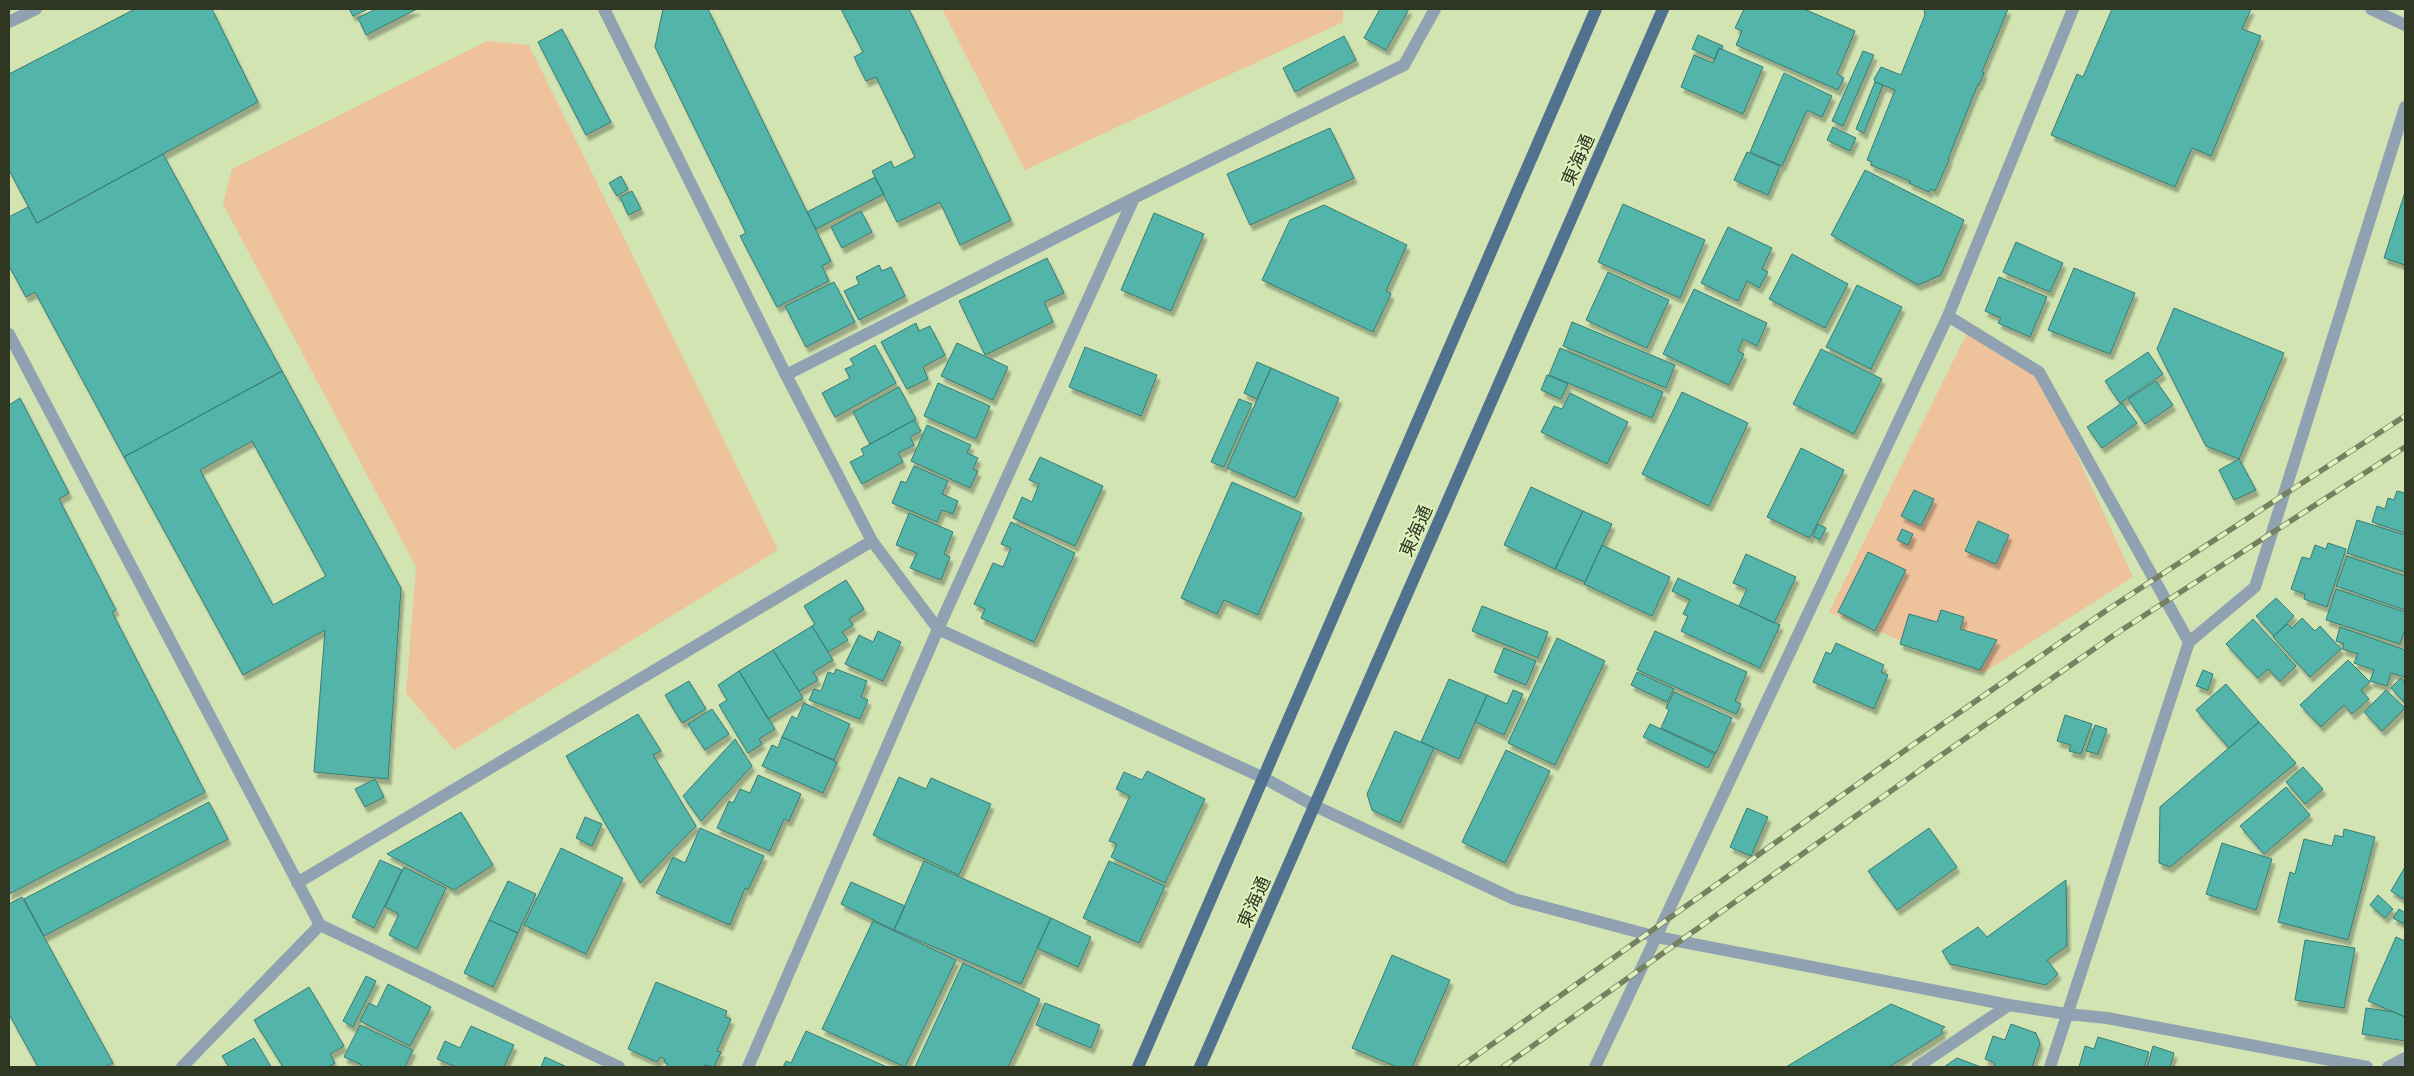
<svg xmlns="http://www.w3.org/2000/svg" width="2414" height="1076" viewBox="0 0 2414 1076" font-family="'Nunito Sans','Noto Sans JP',sans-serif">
  <defs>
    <filter id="shadow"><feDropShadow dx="3" dy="5.5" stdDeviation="1" flood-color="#0004"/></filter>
  </defs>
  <rect width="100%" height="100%" fill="#d1e4b2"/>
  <!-- green -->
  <path fill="#eec39c" d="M 942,9 L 1343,9 L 1343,22 L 1025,170 Z
    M 487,41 L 529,45 L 778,550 L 454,750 L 406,693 L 416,567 L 223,204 L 232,169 Z
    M 1969,329 L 2039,372 L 2133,577 L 1983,673 L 1829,612 Z"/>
  <!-- building -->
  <path fill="#52b5a9" stroke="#3a7b73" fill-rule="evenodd" filter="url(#shadow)" d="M 135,9 L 212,9 L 258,102 L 37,223 L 9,170 L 9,74 Z
    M 349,9 L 368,9 L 353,16 Z
    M 376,9 L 417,9 L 366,35 L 358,18 Z
    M 663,9 L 708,9 L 831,261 L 822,266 L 829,281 L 777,307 L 740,236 L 746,233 L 655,47 Z
    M 841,9 L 909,9 L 1011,220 L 960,245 L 940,202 L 897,222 L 872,171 L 891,161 L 894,168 L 915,157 L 876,77 L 866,81 L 854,57 L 863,52 Z
    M 1380,9 L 1409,9 L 1386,50 L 1364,38 Z
    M 1744,9 L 1804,9 L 1855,31 L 1837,74 L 1844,78 L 1838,90 L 1736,45 L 1742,31 L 1735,28 Z
    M 1924,9 L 2008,9 L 1982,72 L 1984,73 L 1979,85 L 1978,84 L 1948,159 L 1949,160 L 1935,191 L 1930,189 L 1929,192 L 1909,183 L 1910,181 L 1871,165 L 1872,162 L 1867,160 L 1895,90 L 1875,82 L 1874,79 L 1881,67 L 1901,75 L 1925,15 Z
    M 2112,9 L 2251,9 L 2242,29 L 2261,36 L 2211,156 L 2192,148 L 2175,187 L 2051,135 L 2077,74 L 2083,77 Z
    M 562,29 L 611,122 L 586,135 L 538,42 Z
    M 1698,35 L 1723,46 L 1722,49 L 1719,48 L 1715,59 L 1692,49 Z
    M 1344,36 L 1356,60 L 1295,92 L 1283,68 Z
    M 1719,48 L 1763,67 L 1743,114 L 1681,87 L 1694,55 L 1713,63 Z
    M 1863,51 L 1874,55 L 1843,126 L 1832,121 Z
    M 1784,73 L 1832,96 L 1822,117 L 1807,110 L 1782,166 L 1750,152 Z
    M 1875,82 L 1883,85 L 1864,133 L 1856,129 Z
    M 1833,127 L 1856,138 L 1850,151 L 1827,140 Z
    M 1330,128 L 1354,178 L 1250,225 L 1227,174 Z
    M 1747,152 L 1780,166 L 1768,195 L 1734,180 Z
    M 163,154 L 282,371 L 124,457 L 35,292 L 26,297 L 9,266 L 9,217 L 28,207 L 37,223 Z
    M 1865,170 L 1964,220 L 1941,275 L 1918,285 L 1831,235 Z
    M 621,176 L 628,189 L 617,196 L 609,183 Z
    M 875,177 L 884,194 L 816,229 L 807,212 Z
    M 632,191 L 641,209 L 628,215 L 620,197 Z
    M 2405,192 L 2405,265 L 2384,258 Z
    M 1623,204 L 1705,240 L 1680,298 L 1598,262 Z
    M 1324,205 L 1407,245 L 1386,291 L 1391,294 L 1373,332 L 1262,280 L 1290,220 Z
    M 861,211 L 872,232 L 842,248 L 831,227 Z
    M 1154,213 L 1204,234 L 1171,311 L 1121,290 Z
    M 1728,227 L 1772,248 L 1762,269 L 1768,272 L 1759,288 L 1747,281 L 1738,301 L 1701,283 Z
    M 2016,242 L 2063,263 L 2050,292 L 2003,272 Z
    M 1792,254 L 1848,284 L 1825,328 L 1769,299 Z
    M 1047,258 L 1064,293 L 1044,302 L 1053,322 L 985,355 L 959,301 Z
    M 879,265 L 882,271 L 891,267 L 905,296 L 859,320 L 844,291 L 859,284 L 856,277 Z
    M 2074,268 L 2135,293 L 2110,354 L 2048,330 Z
    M 1608,272 L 1669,300 L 1647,348 L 1586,320 Z
    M 1999,277 L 2047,297 L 2030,337 L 1998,323 L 2001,318 L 1985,311 Z
    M 834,282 L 855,322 L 806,347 L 785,306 Z
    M 1857,285 L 1902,307 L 1871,369 L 1826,347 Z
    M 1694,289 L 1767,323 L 1757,346 L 1743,339 L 1738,351 L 1744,354 L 1729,385 L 1663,354 Z
    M 2174,308 L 2284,353 L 2239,459 L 2206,446 L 2157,349 Z
    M 1572,322 L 1675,365 L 1666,388 L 1563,346 Z
    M 916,323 L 919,331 L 930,326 L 945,355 L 923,367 L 928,379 L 907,389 L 881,342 Z
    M 957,343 L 1008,367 L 993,400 L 941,376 Z
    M 875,345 L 896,383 L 835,417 L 822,393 L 850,378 L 845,369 L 854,365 L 850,359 Z
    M 1085,347 L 1157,375 L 1141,416 L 1069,387 Z
    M 1560,348 L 1663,392 L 1652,418 L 1549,375 Z
    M 1821,349 L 1882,379 L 1854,434 L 1793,404 Z
    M 2148,352 L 2163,374 L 2120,403 L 2105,381 Z
    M 1257,362 L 1271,368 L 1257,399 L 1244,393 Z
    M 1271,368 L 1339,398 L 1295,498 L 1227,468 Z
    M 282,371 L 401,588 L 388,779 L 314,772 L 325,630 L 243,675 L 124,457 ZM 252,441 L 326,576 L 273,605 L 200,470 Z
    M 1547,375 L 1568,384 L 1561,399 L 1541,390 Z
    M 2156,381 L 2173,405 L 2145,424 L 2128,399 Z
    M 938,383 L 990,406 L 976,439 L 924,416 Z
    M 899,387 L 916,419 L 870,444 L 853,412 Z
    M 1682,392 L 1748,423 L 1709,506 L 1642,474 Z
    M 1570,393 L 1628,422 L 1607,464 L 1541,432 L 1554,406 L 1562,409 Z
    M 20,398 L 69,493 L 59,499 L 116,610 L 112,612 L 205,792 L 9,894 L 9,405 Z
    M 1239,399 L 1252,404 L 1224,467 L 1211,462 Z
    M 2122,403 L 2137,423 L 2102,448 L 2087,427 Z
    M 914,420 L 921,431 L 910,437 L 914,445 L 898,453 L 903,462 L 862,484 L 850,462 L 864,455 L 861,449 Z
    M 927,425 L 971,445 L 967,453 L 978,458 L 973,469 L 978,471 L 970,488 L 911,461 Z
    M 1801,448 L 1844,470 L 1810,538 L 1767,517 Z
    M 1040,457 L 1103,486 L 1075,546 L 1013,518 L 1022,497 L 1032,502 L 1039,484 L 1029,480 Z
    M 2239,459 L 2256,490 L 2234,500 L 2219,470 Z
    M 914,466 L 948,481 L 942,494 L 958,501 L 953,514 L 942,510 L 937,522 L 892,503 L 901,481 L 906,483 Z
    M 1232,482 L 1302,513 L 1258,615 L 1224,600 L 1217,614 L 1181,598 Z
    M 1531,487 L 1583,511 L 1555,569 L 1504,545 Z
    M 1914,490 L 1934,499 L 1921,526 L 1901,516 Z
    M 2397,491 L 2405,493 L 2405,533 L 2372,522 L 2377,506 L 2385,509 L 2388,498 L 2394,500 Z
    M 1583,511 L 1612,524 L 1585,582 L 1555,569 Z
    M 909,513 L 953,532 L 944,554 L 950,557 L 941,580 L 910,568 L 917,553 L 896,545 Z
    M 2357,520 L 2405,535 L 2405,572 L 2347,553 Z
    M 1978,521 L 2009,535 L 1996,564 L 1965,551 Z
    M 1011,522 L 1075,553 L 1034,642 L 981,618 L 985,609 L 974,604 L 993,563 L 1003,567 L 1011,548 L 1001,544 Z
    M 1818,524 L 1826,528 L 1820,540 L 1813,536 Z
    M 1902,529 L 1913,534 L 1908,545 L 1897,540 Z
    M 2328,543 L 2346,549 L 2327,607 L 2304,599 L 2305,594 L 2291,589 L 2302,557 L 2310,559 L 2315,545 L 2326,549 Z
    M 1602,545 L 1670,577 L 1652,616 L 1584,584 Z
    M 1868,552 L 1906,570 L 1875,631 L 1838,612 Z
    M 1746,554 L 1796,577 L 1774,623 L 1739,606 L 1747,589 L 1733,583 Z
    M 2347,556 L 2405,576 L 2405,610 L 2336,586 Z
    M 1678,578 L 1780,625 L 1760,668 L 1681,631 L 1688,616 L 1683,614 L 1690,600 L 1672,591 Z
    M 846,580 L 864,609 L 849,619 L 853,625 L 842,632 L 848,640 L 828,652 L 812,626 L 815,624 L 804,606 Z
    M 2336,589 L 2405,612 L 2405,629 L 2400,644 L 2326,620 Z
    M 2276,598 L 2294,616 L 2274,636 L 2256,616 Z
    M 1482,606 L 1548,632 L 1538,658 L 1472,631 Z
    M 1941,610 L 1964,617 L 1960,629 L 1997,640 L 1980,670 L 1900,644 L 1909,614 L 1937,622 Z
    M 2302,618 L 2315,631 L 2320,626 L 2341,649 L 2310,677 L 2273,637 L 2287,624 L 2292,628 Z
    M 2253,619 L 2296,666 L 2280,681 L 2268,669 L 2258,678 L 2226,644 Z
    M 812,626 L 833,660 L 813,672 L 818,680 L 799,691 L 773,650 Z
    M 2340,627 L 2405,650 L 2405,677 L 2391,673 L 2387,686 L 2370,681 L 2374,670 L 2354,663 L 2358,654 L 2342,649 L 2344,644 L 2336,641 Z
    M 878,631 L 901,642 L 883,681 L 845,664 L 859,635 L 873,642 Z
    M 1655,631 L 1747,672 L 1735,701 L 1741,704 L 1736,714 L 1637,670 Z
    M 1557,638 L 1605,661 L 1555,765 L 1508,743 Z
    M 1836,643 L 1884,665 L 1881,672 L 1888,675 L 1874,709 L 1813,682 L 1826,652 L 1831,654 Z
    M 1504,648 L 1536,661 L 1526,685 L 1494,672 Z
    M 773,650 L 803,698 L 768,719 L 739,671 Z
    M 2348,660 L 2370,682 L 2361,690 L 2369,699 L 2352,714 L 2344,705 L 2321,727 L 2300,705 Z
    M 836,669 L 867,681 L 861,697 L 868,700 L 860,719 L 809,700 L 814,689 L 821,691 L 828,672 L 834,674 Z
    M 2203,670 L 2213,674 L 2208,690 L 2196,686 Z
    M 739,671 L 775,729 L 759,739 L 762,744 L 748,753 L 719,705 L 727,700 L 718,685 Z
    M 1637,672 L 1674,689 L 1667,702 L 1631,685 Z
    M 2401,678 L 2405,683 L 2404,702 L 2391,688 Z
    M 1449,679 L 1487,695 L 1459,759 L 1421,742 Z
    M 689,681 L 706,709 L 682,723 L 665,695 Z
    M 2226,684 L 2259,722 L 2229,748 L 2196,710 Z
    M 1513,690 L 1523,694 L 1504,735 L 1475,722 L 1487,695 L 1507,704 Z
    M 2386,690 L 2405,708 L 2382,731 L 2364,712 Z
    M 1674,692 L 1732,718 L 1716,753 L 1661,728 L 1669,710 L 1666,708 Z
    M 804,703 L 850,724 L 834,760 L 782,737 L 792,716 L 797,719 Z
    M 712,709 L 729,734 L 705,750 L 688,724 Z
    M 638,714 L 661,751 L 653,755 L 696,826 L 640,883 L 566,756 Z
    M 2065,715 L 2092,724 L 2081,754 L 2069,751 L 2071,745 L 2057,741 Z
    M 2259,722 L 2296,763 L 2170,867 L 2159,863 L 2160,807 Z
    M 1650,724 L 1715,754 L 1708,768 L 1643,737 Z
    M 2095,725 L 2107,729 L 2098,754 L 2086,751 Z
    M 1395,731 L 1434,748 L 1400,823 L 1372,810 L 1367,794 Z
    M 782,737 L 837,762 L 823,793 L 762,766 L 772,745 L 778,748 Z
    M 735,739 L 752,766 L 701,821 L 683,796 Z
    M 1506,750 L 1550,771 L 1505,863 L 1462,842 Z
    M 2303,767 L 2323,789 L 2305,804 L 2286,782 Z
    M 1147,771 L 1205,799 L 1165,883 L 1111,857 L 1117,844 L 1109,841 L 1130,796 L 1116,789 L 1124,772 L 1142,780 Z
    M 758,775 L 801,794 L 789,821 L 784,819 L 770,851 L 717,828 L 729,801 L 733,803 L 740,789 L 750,793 Z
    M 899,777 L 926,789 L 931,778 L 991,804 L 959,875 L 873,835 Z
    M 375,779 L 384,797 L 365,807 L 355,789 Z
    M 2286,787 L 2310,815 L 2264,854 L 2240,826 Z
    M 209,802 L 228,839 L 44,936 L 24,899 Z
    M 1747,808 L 1768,817 L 1751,856 L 1730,847 Z
    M 461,812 L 493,865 L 454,890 L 387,854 Z
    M 585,817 L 602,824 L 592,846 L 576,838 Z
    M 700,828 L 764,856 L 748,890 L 745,888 L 730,925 L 656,893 L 673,857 L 685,863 Z
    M 1929,828 L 1957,867 L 1897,910 L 1868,871 Z
    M 2344,829 L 2375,837 L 2348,940 L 2278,922 L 2290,872 L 2295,874 L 2304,839 L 2332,846 L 2335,835 L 2343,837 Z
    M 2222,843 L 2272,859 L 2256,910 L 2206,894 Z
    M 561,848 L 623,878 L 586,954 L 524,925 Z
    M 380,860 L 402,870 L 374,928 L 352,917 Z
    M 924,861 L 1051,918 L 1021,984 L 894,930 Z
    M 1109,861 L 1165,886 L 1139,943 L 1083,918 Z
    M 404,867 L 446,888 L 417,949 L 389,935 L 399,914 L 385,907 Z
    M 2405,867 L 2405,895 L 2403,899 L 2391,891 Z
    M 2066,880 L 2067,946 L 2047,960 L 2058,974 L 2046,985 L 1950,964 L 1942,951 L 1978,927 L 1987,937 Z
    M 508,881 L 536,894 L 518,933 L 489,920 Z
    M 851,882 L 905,906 L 894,930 L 841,904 Z
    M 2378,895 L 2393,909 L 2385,918 L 2370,905 Z
    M 22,897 L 113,1063 L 105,1067 L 38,1067 L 9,1014 L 9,904 Z
    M 2399,909 L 2405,913 L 2404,924 L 2393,918 Z
    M 1051,918 L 1091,937 L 1078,967 L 1037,948 Z
    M 489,920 L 518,933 L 493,987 L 464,973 Z
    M 873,921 L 956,960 L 905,1067 L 822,1029 Z
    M 2396,937 L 2405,941 L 2405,1017 L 2368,1001 Z
    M 2305,940 L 2355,948 L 2344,1008 L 2295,1000 Z
    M 1392,955 L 1450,980 L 1412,1067 L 1397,1067 L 1352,1048 Z
    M 963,963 L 1040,999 L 1008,1067 L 915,1067 Z
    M 366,976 L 376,981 L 353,1027 L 343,1021 Z
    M 656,982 L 727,1011 L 725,1017 L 731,1019 L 717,1051 L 721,1052 L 714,1067 L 704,1065 L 703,1067 L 666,1067 L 668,1064 L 664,1062 L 665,1059 L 660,1057 L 657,1062 L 628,1049 Z
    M 388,984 L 431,1007 L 410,1046 L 360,1021 L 369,1003 L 377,1007 Z
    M 309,987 L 344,1046 L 330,1054 L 335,1063 L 328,1067 L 283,1067 L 254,1020 Z
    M 1045,1003 L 1100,1025 L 1091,1048 L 1036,1025 Z
    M 1891,1004 L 1945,1027 L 1941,1030 L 1943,1033 L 1889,1067 L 1786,1067 Z
    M 2366,1008 L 2394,1012 L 2405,1017 L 2405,1041 L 2362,1034 Z
    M 2011,1024 L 2036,1033 L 2040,1044 L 2032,1067 L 1994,1067 L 1995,1063 L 1985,1059 L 1993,1036 L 2005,1040 Z
    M 360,1025 L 413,1050 L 405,1067 L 361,1067 L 362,1065 L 344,1057 Z
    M 471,1026 L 514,1045 L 504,1067 L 456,1067 L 437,1059 L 445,1041 L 460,1048 Z
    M 806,1031 L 887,1067 L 783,1067 L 786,1061 L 791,1063 Z
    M 2098,1037 L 2149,1052 L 2144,1067 L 2079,1067 L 2085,1046 L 2094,1049 Z
    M 254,1038 L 271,1067 L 229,1067 L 222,1056 Z
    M 2153,1046 L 2174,1053 L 2170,1067 L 2147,1067 Z
    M 545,1057 L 567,1067 L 541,1067 Z
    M 1957,1058 L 1981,1067 L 1944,1067 Z"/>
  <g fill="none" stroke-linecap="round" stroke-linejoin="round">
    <!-- minor -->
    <path stroke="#90a2b2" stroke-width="12" d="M 604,9 L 786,375 L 872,541 L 938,629 L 1264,778 L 1315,806 L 1514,899 L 1657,937 L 2009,1005 L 2067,1014 L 2107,1018 L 2367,1067
      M 2371,9 L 2405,25
      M 9,22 L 36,9
      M 1948,316 L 2039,372 L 2189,642
      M 9,334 L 320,925 L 619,1067
      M 786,375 L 1134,198 L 1404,65 L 1435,9
      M 297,883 L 872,541
      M 182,1067 L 320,925
      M 748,1067 L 938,629 L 1134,198
      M 1595,1067 L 1948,316 L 2073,9
      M 1917,1067 L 2009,1005
      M 2050,1067 L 2189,642 L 2255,587 L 2405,107
      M 2388,1067 L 2405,1058"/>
    <!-- major -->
    <path stroke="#51728e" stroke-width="12" d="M 1138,1067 L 1596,9
      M 1200,1067 L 1663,9"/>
    <!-- rail casing -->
    <g stroke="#758160" stroke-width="5.5">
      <path id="rail" d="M 1460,1067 L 1914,744 L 2107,610 L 2405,416
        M 1503,1067 L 1933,761 L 2114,635 L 2405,447"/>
    </g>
    <!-- rail -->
    <use href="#rail" stroke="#def1bf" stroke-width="4" stroke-dasharray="11" stroke-linecap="butt"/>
  </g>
  <g text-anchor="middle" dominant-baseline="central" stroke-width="4" stroke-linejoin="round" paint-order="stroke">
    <!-- street labels -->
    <g font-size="18" fill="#2f3622" stroke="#def1bf">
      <text transform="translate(1578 160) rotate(-66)">東海通</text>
      <text transform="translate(1416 531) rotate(-66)">東海通</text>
      <text transform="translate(1254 902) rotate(-66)">東海通</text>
    </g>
  </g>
  <!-- border -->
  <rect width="2414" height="1076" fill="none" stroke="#2f3622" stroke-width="20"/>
</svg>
